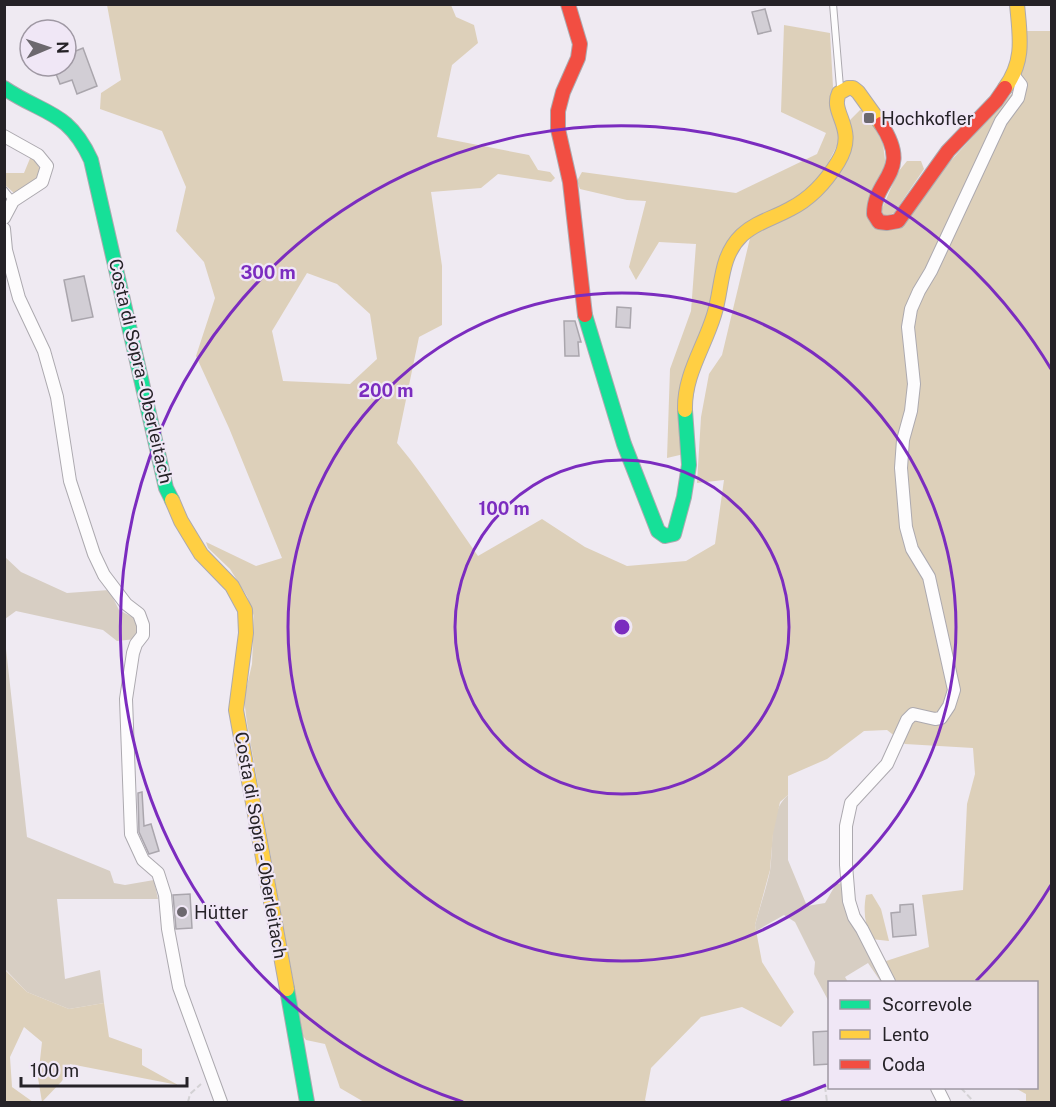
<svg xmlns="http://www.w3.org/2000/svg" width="1056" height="1107" viewBox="0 0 1056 1107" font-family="'Public Sans',sans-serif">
  <rect width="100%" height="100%" fill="#efeaf2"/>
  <!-- green -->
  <path fill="#d7cec3" d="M 5,557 L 21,572 L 67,593 L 109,590 L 119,610 L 138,620 L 139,629 L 136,639 L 117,641 L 103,630 L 16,611 L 5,619 Z
    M 4,631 L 27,837 L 110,871 L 114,883 L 125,885 L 154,880 L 158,899 L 57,899 L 65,979 L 100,970 L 104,1003 L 69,1009 L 27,992 L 5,969 Z
    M 788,795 L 788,860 L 807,906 L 825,903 L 836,884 L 844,883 L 885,982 L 881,982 L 868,963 L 845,977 L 848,982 L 830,982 L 829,1000 L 828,1000 L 814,974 L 815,962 L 795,922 L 784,915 L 756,931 L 755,925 C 760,907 766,889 770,871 C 774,847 768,812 788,795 Z"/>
  <!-- forest -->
  <path fill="#ddd0ba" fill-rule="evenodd" d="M 317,4 L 451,5 L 456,17 L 474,25 L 478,43 L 452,65 L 437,137 L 529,155 L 538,170 L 550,172 L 555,178 L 551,182 L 498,174 L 481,188 L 431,192 L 442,266 L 442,325 L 419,337 L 397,443 C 427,479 451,518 478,556 L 542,519 L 585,547 L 627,566 L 686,561 L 715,544 L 724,480 L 697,483 L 701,417 L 709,374 L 722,355 L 751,234 L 822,187 L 850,120 L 860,110 L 866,110 L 883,144 L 886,168 L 878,187 L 884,228 L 928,186 L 1014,91 L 1027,31 L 1051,31 L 1051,1102 L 1026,1102 L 1026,1094 L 1015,1088 L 1036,1088 L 1036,982 L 893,982 L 883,962 L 929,947 L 922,895 L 963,890 L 967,804 L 975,774 L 973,748 L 905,744 L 887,730 L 864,731 L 827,759 L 788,776 L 788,795 L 780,802 L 773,834 L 770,870 L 755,925 L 762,962 L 794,1012 L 781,1027 L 742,1007 L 701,1017 L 651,1068 L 645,1100 L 647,1102 L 364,1102 L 340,1088 L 325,1044 L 306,1040 L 303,1036 L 247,723 L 244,699 L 252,664 L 254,616 L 247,596 L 230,569 L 208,548 L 206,542 L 256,566 L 282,558 L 229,428 L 196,356 L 215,298 L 204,262 L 176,231 L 186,187 L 162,131 L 100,109 L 101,93 L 121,80 L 107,5 ZM 307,273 L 337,284 L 370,314 L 377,359 L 350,384 L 283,381 L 272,331 Z
    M 784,25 L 830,33 L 833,87 L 843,134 L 828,163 L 811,188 L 749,224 L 706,320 L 684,454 L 667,458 L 670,369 L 691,311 L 696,244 L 659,242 L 636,280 L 629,267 L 646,201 L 627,200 L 580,189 L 577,181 L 582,172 L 736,193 L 817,154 L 826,133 L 781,112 Z
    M 31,156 C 51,177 33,183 15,194 L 5,185 L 5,173 L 24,173 Z
    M 907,161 L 921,161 L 924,169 L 894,213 L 887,216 L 883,215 L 881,211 L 898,172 Z
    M 872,894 L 881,909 L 889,941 L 871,939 C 865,924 863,912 866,895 Z
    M 4,969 L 27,992 L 69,1009 L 104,1003 L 109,1037 L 142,1049 L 142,1065 L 178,1085 L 70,1064 L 62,1081 L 42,1102 L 38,1078 L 42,1042 L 24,1027 L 10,1057 L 12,1087 L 33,1102 L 5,1102 Z"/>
  <!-- building -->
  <path fill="#d2ced5" stroke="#aaa6ad" stroke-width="1.5" d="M 765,9 L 771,31 L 758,34 L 752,12 Z
    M 83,48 L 97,86 L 77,94 L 72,80 L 60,84 L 53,66 L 66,66 L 66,55 Z
    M 84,276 L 93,317 L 72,321 L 64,280 Z
    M 617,307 L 631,308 L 630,328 L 616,327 Z
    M 564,321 L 575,321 L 581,342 L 578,342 L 579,356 L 565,356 Z
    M 142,792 L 144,826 L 151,824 L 159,851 L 149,854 L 139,832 L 138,793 Z
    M 190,894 L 192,928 L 176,929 L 173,895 Z
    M 913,904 L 916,935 L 893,937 L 891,913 L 900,912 L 900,905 Z
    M 830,1031 L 830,1064 L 814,1065 L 813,1032 Z"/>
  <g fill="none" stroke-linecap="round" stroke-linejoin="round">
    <!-- lane casing -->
    <g stroke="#aca9af" stroke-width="8">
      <path id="lane" d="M 833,4 L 840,87
        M 4,190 L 13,201"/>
    </g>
    <!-- street casing -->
    <g stroke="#aca9af" stroke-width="14">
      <path id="street" d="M 4,136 L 38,155 L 47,166 L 42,182 L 13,201 L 4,218
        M 4,229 L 6,250 L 19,298 L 44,351 L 57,397 L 70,481 L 94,554 L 104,575 L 126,604 L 139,614 L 143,625 L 143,635 L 136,644 L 133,653 L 126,699 L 131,834 L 143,860 L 158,873 L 165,895 L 168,929 L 179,987 L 221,1102
        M 889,982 L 862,929 L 854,917 L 849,901 L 846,865 L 846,826 L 851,803 L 887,764 L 907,720 L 913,714 L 935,719 L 941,718 L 949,706 L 954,690 L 929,577 L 912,549 L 906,527 L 901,468 L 903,440 L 911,411 L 914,384 L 908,327 L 911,309 L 919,291 L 931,271 L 1001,121 L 1018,98 L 1021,85 L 1014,76
        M 937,1088 L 944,1102"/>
    </g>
    <!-- fast casing -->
    <g stroke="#aca9af" stroke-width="16">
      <path id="fast" d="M 4,88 C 44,115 68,110 91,160 L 166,488 L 172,500
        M 585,315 L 624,444 L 658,531 L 665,536 L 674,534 L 684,497 L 689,465 L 685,410
        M 287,989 L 307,1102"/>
    </g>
    <!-- slow casing -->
    <g stroke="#aca9af" stroke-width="16">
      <path id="slow" d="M 1005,88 C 1025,60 1020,37 1017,4
        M 685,410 C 684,375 704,348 714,315 C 723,287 719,257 742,235 C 756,222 774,218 790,209 C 810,199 827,180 838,162 C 859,128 829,114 839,93 L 848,88 L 853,88 L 858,92 L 881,124
        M 172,500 L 181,521 L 201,554 L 232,586 L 245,610 L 246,633 L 236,710 L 287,989"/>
    </g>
    <!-- jam casing -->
    <g stroke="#aca9af" stroke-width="16">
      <path id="jam" d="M 568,4 L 580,44 L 578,58 L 563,92 L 558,111 L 558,129 L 570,182 L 585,315
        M 881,124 C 913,173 874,177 874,214 L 879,222 L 887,223 L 898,221 L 948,151 L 996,101 L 1005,88"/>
    </g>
    <!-- path -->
    <path stroke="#d3d1d4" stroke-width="2" stroke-dasharray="6 3" stroke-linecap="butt" d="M 825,1086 L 827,1102
      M 961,1088 L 974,1102
      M 188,1102 L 190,1094 L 201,1084"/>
    <!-- lane -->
    <use href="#lane" stroke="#fdfcfd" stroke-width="6"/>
    <!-- street -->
    <use href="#street" stroke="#fdfcfd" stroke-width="12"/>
    <!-- fast -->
    <use href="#fast" stroke="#16e098" stroke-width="14"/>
    <!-- slow -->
    <use href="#slow" stroke="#ffcf43" stroke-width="14"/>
    <!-- jam -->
    <use href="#jam" stroke="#f24e42" stroke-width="14"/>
  </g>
  <!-- distance rings -->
  <g fill="none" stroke="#7b2cbf" stroke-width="3">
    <circle cx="622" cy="627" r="167"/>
    <circle cx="622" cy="627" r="334"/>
    <path d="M1051 885A501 501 0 0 1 976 981M826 1085A501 501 0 0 1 781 1102M463 1102A501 501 0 1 1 1051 369"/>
  </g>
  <!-- markers -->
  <g fill="#6c686e" stroke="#f0e7f6" stroke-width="2">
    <rect x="863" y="112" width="12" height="12" rx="3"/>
    <circle cx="182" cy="912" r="6"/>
  </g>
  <g text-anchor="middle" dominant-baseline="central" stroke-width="4.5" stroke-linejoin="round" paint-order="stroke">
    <!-- poi labels -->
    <g font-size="18" fill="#252227" stroke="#f0e7f6" text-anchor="start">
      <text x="881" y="118">Hochkofler</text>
      <text x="194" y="912">Hütter</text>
    </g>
    <!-- street labels -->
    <g font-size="18" fill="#252227" stroke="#f0e7f6">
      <text transform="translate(141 371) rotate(77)">Costa di Sopra - Oberleitach</text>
      <text transform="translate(261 845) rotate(80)">Costa di Sopra - Oberleitach</text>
    </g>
  </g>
  <circle cx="622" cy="627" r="9" fill="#7b2cbf" stroke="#f0e7f6" stroke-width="3"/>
  <g font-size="18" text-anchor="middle" font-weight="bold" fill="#7b2cbf" stroke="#f0e7f6" stroke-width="4.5" stroke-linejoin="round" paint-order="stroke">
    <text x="268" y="279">300 m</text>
    <text x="386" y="397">200 m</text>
    <text x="504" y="515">100 m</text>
  </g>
  <!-- border -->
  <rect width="1056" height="1107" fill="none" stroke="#252227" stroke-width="12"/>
  <!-- legend -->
  <rect x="828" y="981" width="210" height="108" fill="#f0e7f6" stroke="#9f98a3" stroke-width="1.5"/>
  <rect x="840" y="1000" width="30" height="9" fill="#16e098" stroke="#9f98a3" stroke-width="1.5"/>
  <text x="882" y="1011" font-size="18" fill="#252227">Scorrevole</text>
  <rect x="840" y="1030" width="30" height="9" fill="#ffcf43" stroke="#9f98a3" stroke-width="1.5"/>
  <text x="882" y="1041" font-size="18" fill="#252227">Lento</text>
  <rect x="840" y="1060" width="30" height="9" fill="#f24e42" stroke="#9f98a3" stroke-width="1.5"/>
  <text x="882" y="1071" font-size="18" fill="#252227">Coda</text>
  <!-- north arrow -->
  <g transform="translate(48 48) rotate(88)"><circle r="28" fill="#f0e7f6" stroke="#9f98a3" stroke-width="1.5"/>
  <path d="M0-4.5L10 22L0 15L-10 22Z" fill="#6c686e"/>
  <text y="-9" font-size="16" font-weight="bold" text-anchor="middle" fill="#252227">N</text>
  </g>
  <!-- scale -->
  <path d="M21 1077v9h166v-9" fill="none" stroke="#252227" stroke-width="3"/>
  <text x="30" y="1077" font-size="18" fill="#252227" stroke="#f0e7f6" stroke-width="4.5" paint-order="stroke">100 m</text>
</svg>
